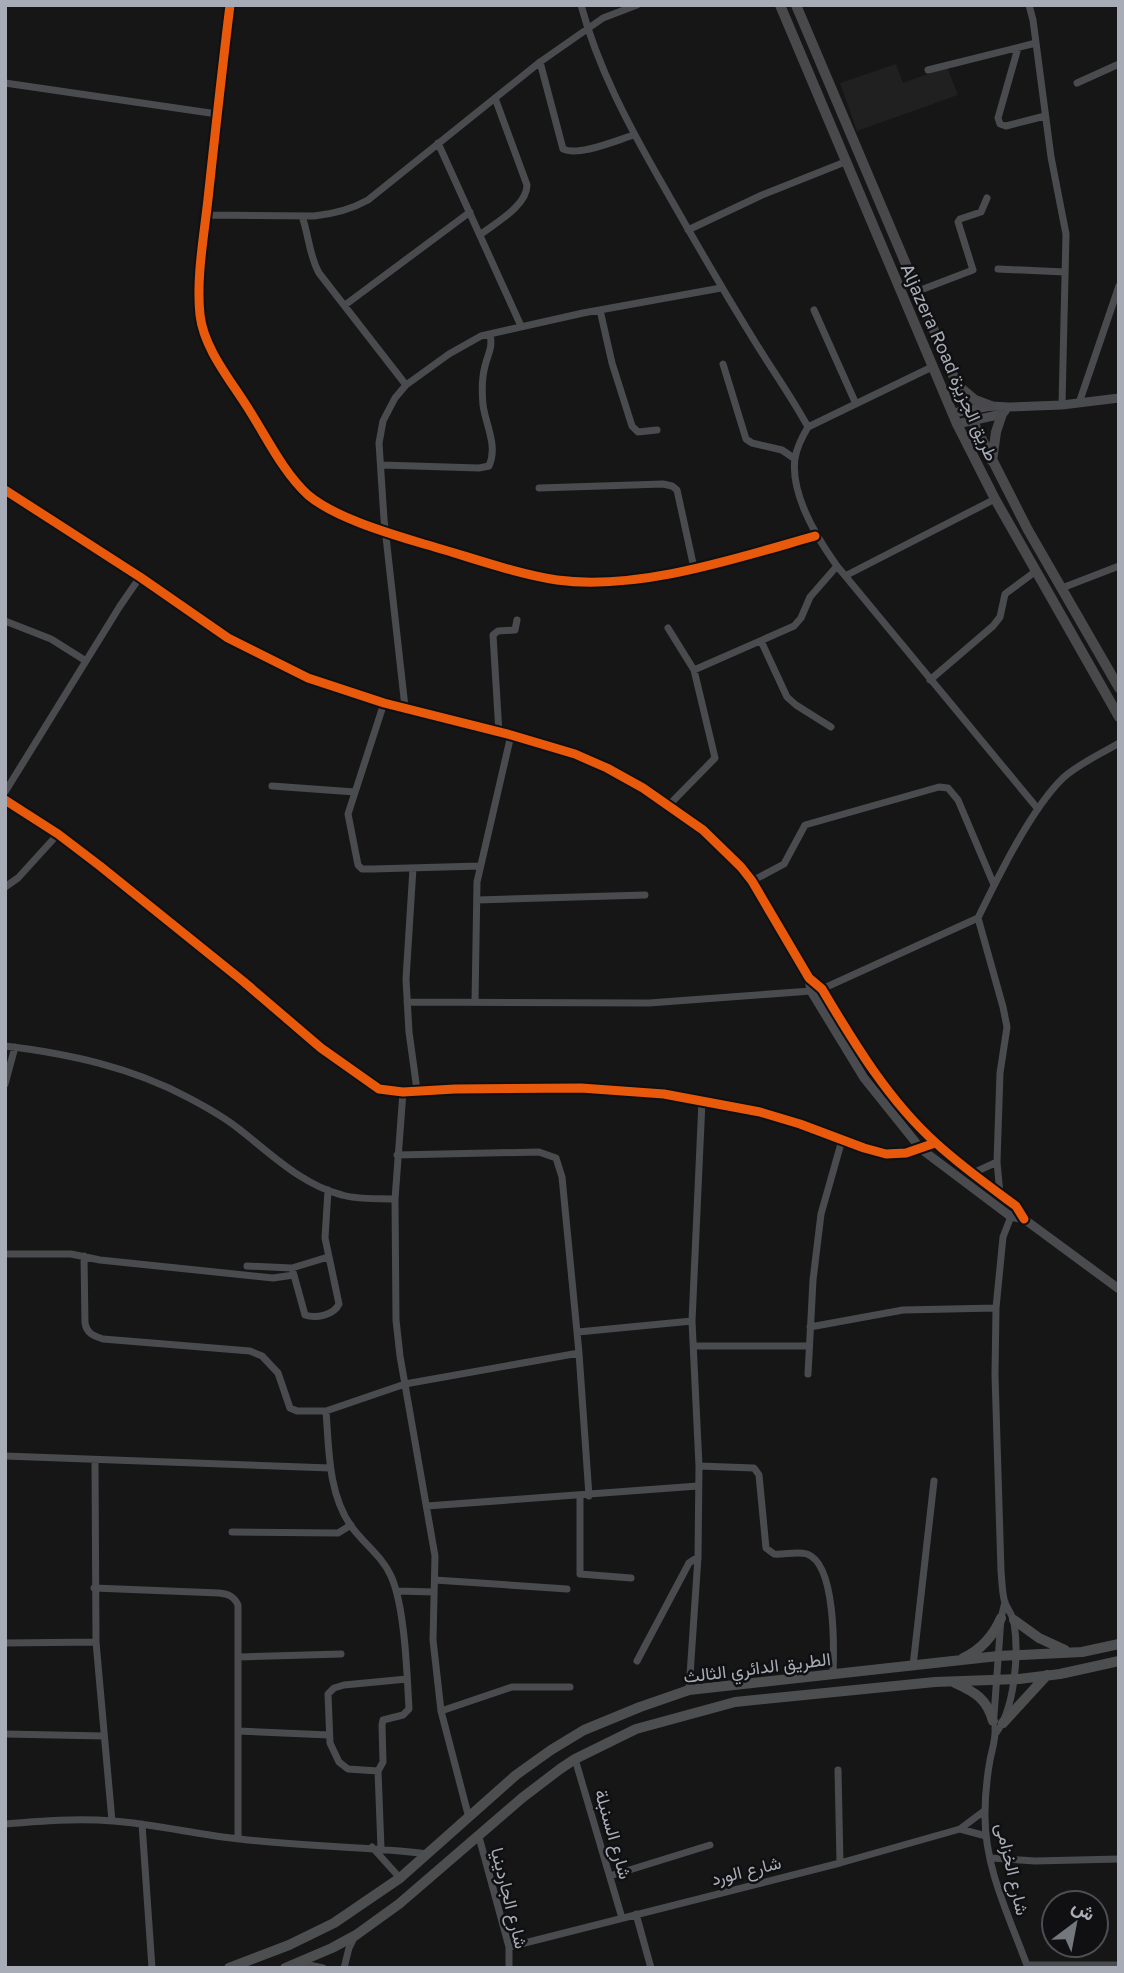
<svg xmlns="http://www.w3.org/2000/svg" width="1124" height="1973" viewBox="0 0 1124 1973" font-family="'Golos Text',Vazirmatn,sans-serif">
  <rect width="100%" height="100%" fill="#161616"/>
  <!-- built -->
  <path fill="#202021" d="M 896,64 L 903,83 L 947,67 L 958,95 L 857,131 L 840,83 Z"/>
  <g fill="none" stroke-linecap="round" stroke-linejoin="round">
    <!-- minor -->
    <path stroke="#4a4b4e" stroke-width="7" d="M 230,5 C 222,70 215,134 208,199 C 204,236 196,278 200,315 C 204,350 233,383 251,413 C 268,440 284,473 308,495 C 335,518 391,534 424,544 C 468,556 512,573 557,580 C 639,591 737,558 815,536
      M 581,5 C 598,68 628,124 660,180 C 689,231 718,282 749,332 C 768,364 790,394 808,427
      M 1029,5 L 1033,20 L 1051,157 L 1066,234 L 1062,405
      M 1018,48 L 998,118 L 1000,124 L 1006,126 L 1045,116
      M 540,62 L 563,149 C 578,157 617,140 634,135
      M 928,70 L 1036,43
      M 5,83 L 217,114
      M 1077,83 L 1119,64
      M 438,143 L 521,326
      M 206,215 L 314,216 C 334,214 350,210 368,200 L 540,62 L 603,18 L 637,5
      M 302,216 C 309,236 309,255 319,273 L 406,385
      M 688,230 L 762,195 L 845,162
      M 480,235 C 495,223 527,206 527,185 L 495,98
      M 998,269 L 1065,272
      M 918,291 L 973,270 L 958,222 L 960,219 L 981,212 L 987,198
      M 345,305 L 470,212
      M 600,310 L 612,363 L 632,426 L 638,432 L 657,430
      M 814,310 L 856,404
      M 723,364 L 746,439 L 752,443 L 782,450 L 795,459
      M 932,367 L 808,427 C 802,437 797,447 795,458 C 790,494 817,538 837,566 L 1038,809
      M 1079,403 L 1119,286
      M 381,465 L 479,468 L 489,466 C 498,446 486,426 483,405 C 482,394 482,377 485,366 C 488,353 493,348 490,334
      M 539,488 L 663,484 L 672,486 L 677,490 L 694,568
      M 845,576 L 995,499
      M 1062,588 L 1119,566
      M 5,621 L 51,639 L 86,661
      M 668,628 L 694,670
      M 761,641 L 787,697 L 796,705 L 831,727
      M 930,680 L 993,626 L 1000,617 L 1005,594 L 1036,571
      M 384,703 L 348,814 L 358,865 L 362,869 L 373,869 L 480,866
      M 405,707 L 384,519 L 379,443 L 383,421 L 395,398 L 406,385 L 449,354 L 481,336 L 583,313 L 721,288
      M 499,733 L 493,635 L 498,631 L 515,630 L 517,620
      M 272,786 L 355,792
      M 5,792 L 120,606 L 140,577
      M 669,805 L 715,758 L 694,670 L 794,626 L 801,618 L 810,597 L 837,566
      M 413,868 L 406,979 L 409,1032 L 417,1090
      M 752,881 L 784,864 L 805,825 L 939,787 L 948,788 L 958,800 L 994,885
      M 5,887 L 18,878 L 58,834
      M 477,900 L 645,895
      M 407,1002 L 649,1003 L 811,991 L 822,989 L 978,918
      M 475,1002 L 477,882 L 511,735
      M 5,1046 C 70,1054 131,1067 189,1098 C 206,1107 224,1117 239,1129 C 270,1153 302,1185 342,1195 C 358,1200 378,1198 395,1199
      M 5,1084 L 15,1047
      M 403,1092 L 395,1199 L 396,1320 L 400,1356 L 435,1556 L 433,1640 L 441,1711 L 469,1818
      M 397,1155 L 539,1152 L 556,1158 L 562,1177 L 579,1353 L 589,1496
      M 973,1173 L 997,1162
      M 1000,1194 L 997,1162 L 1000,1073 L 1007,1027 L 1003,1007 L 978,918 C 998,877 1031,809 1063,778 C 1078,764 1101,754 1119,743
      M 5,1254 L 71,1254 L 100,1260 L 273,1278 L 294,1275
      M 84,1256 L 85,1323 C 87,1334 94,1336 103,1339 L 250,1351 L 262,1356 L 278,1373 L 290,1408 L 297,1411 L 326,1411 L 405,1384 L 579,1353
      M 247,1266 L 292,1268 L 328,1257
      M 292,1268 L 305,1315 C 316,1319 334,1315 339,1304 L 325,1238 L 328,1190
      M 810,1327 L 903,1310 L 996,1308
      M 578,1332 L 692,1321
      M 694,1346 L 809,1346
      M 808,1374 L 813,1280 L 821,1214 L 842,1140
      M 326,1411 C 329,1449 328,1493 351,1526 C 363,1543 382,1556 391,1576 C 405,1607 407,1674 409,1709 L 403,1715 L 383,1720 L 382,1725 L 383,1762 L 378,1771 L 381,1848
      M 5,1456 L 330,1468
      M 95,1460 L 96,1642 L 112,1821
      M 699,1466 L 754,1468 L 759,1475 L 766,1548 L 774,1554 C 784,1555 797,1551 807,1554 C 836,1564 834,1649 833,1675
      M 580,1496 L 580,1574 L 631,1578
      M 427,1506 L 698,1486
      M 232,1532 L 338,1533 L 351,1525
      M 435,1580 L 567,1589
      M 94,1588 L 219,1593 C 228,1594 234,1596 238,1605 L 238,1839
      M 397,1591 L 434,1592
      M 5,1643 L 96,1642
      M 238,1657 L 341,1654
      M 637,1661 L 689,1563 L 698,1557
      M 913,1666 L 934,1481
      M 689,1690 L 698,1557 L 699,1466 L 692,1321 L 702,1101
      M 441,1711 L 512,1687 L 570,1687
      M 994,1716 L 1001,1618 L 1005,1602
      M 995,1728 C 996,1738 992,1750 990,1760 C 987,1777 985,1796 985,1813 C 984,1868 1010,1918 1028,1968
      M 238,1731 L 329,1735
      M 996,1733 C 1015,1708 1019,1653 1014,1623 C 1013,1615 1008,1610 1005,1603 C 1002,1594 1002,1581 1001,1571 L 995,1375 L 996,1308 L 1003,1237 L 1012,1214
      M 5,1734 L 104,1736
      M 575,1759 L 622,1918
      M 838,1770 L 840,1863
      M 378,1771 L 348,1769 L 339,1762 L 330,1743 L 328,1694 L 334,1688 L 344,1685 L 407,1679
      M 5,1824 C 41,1821 77,1818 113,1821 C 156,1824 198,1835 240,1839 C 303,1847 365,1846 428,1854
      M 142,1824 L 152,1968
      M 960,1829 L 986,1836
      M 479,1837 L 509,1947 L 509,1968
      M 372,1847 L 400,1878
      M 991,1858 L 1035,1861 L 1119,1859
      M 610,1876 L 710,1845
      M 636,1914 L 651,1968
      M 509,1947 L 840,1863 L 960,1829 L 984,1811
      M 300,1963 L 323,1968
      M 1028,1965 L 1119,1965
      M 344,1968 L 349,1948 L 355,1936"/>
    <!-- tertiary -->
    <path stroke="#4a4b4e" stroke-width="9" d="M 953,413 L 991,406 L 1009,407 L 1062,405 L 1119,398
      M 957,424 L 1002,414 L 1005,411
      M 5,490 L 140,577 L 228,638 L 308,678 L 384,703 L 511,735 L 575,754 L 607,768 L 643,788 L 703,830 L 741,867 L 752,881 L 809,978 L 822,989 C 854,1043 889,1101 936,1143 C 961,1166 989,1186 1016,1206 L 1024,1219
      M 5,800 L 58,834 L 100,866 L 244,982 L 321,1048 L 379,1089 L 403,1092 L 455,1089 L 581,1088 L 664,1094 L 760,1112 L 800,1124 L 864,1148 L 886,1154 L 906,1153 L 935,1143
      M 809,978 L 811,991 L 864,1078 L 921,1149 L 1010,1216 L 1024,1219 L 1119,1289"/>
    <!-- secondary -->
    <path stroke="#49494c" stroke-width="10" d="M 780,5 L 957,424 L 995,499 L 1119,717
      M 796,5 L 972,420 L 1028,530 L 1119,688
      M 962,389 L 975,400 L 991,406
      M 992,461 L 996,432 L 1002,414"/>
    <!-- primary -->
    <path stroke="#4c4e50" stroke-width="10" d="M 1014,1620 L 1039,1638 L 1065,1650
      M 963,1658 C 980,1651 994,1635 1001,1618
      M 955,1683 C 975,1692 987,1699 993,1721
      M 1003,1723 L 1047,1675
      M 229,1968 L 289,1945 L 334,1923 L 400,1878 L 516,1775 L 551,1750 L 584,1730 L 640,1707 L 689,1690 L 998,1656 L 1082,1652 L 1119,1644
      M 285,1968 L 332,1948 L 356,1935 L 399,1904 L 522,1798 L 560,1769 L 575,1759 L 636,1729 L 735,1702 L 935,1682 L 1019,1679 L 1060,1674 L 1119,1661"/>
    <!-- cycleway casing -->
    <g stroke="#101012" stroke-width="13">
      <path id="cycleway" d="M 230,5 C 222,70 215,134 208,199 C 204,236 196,278 200,315 C 204,350 233,383 251,413 C 268,440 284,473 308,495 C 335,518 391,534 424,544 C 468,556 512,573 557,580 C 639,591 737,558 815,536
        M 5,490 L 140,577 L 228,638 L 308,678 L 384,703 L 511,735 L 575,754 L 607,768 L 643,788 L 703,830 L 741,867 L 752,881 L 809,978 L 822,989 C 854,1043 889,1101 936,1143 C 961,1166 989,1186 1016,1206 L 1024,1219
        M 5,800 L 58,834 L 100,866 L 244,982 L 321,1048 L 379,1089 L 403,1092 L 455,1089 L 581,1088 L 664,1094 L 760,1112 L 800,1124 L 864,1148 L 886,1154 L 906,1153 L 935,1143"/>
    </g>
    <!-- cycleway -->
    <use href="#cycleway" stroke="#e8590c" stroke-width="9"/>
  </g>
  <g text-anchor="middle" dominant-baseline="central" stroke-width="5" stroke-linejoin="round" paint-order="stroke">
    <!-- street labels -->
    <g font-size="18" fill="#a7acb6" stroke="#101012">
      <text transform="translate(950 362) rotate(66)">Aljazera Road طريق الجزيزة</text>
      <text transform="translate(757 1667) rotate(-7)">الطريق الدائري الثالث</text>
      <text transform="translate(614 1834) rotate(74)">شارع السنبلة</text>
      <text transform="translate(1013 1869) rotate(77)">شارع الخزامى</text>
      <text transform="translate(746 1870) rotate(-14)">شارع الورد</text>
      <text transform="translate(510 1898) rotate(76)">شارع الجاردينيا</text>
    </g>
  </g>
  <!-- border -->
  <rect width="1124" height="1973" fill="none" stroke="#a7acb6" stroke-width="14"/>
  <!-- north arrow -->
  <g transform="translate(1075 1924) rotate(32)"><circle r="33" fill="#101012" stroke="#4c4e54" stroke-width="2"/>
  <path d="M0-5L12 26L0 18L-12 26Z" fill="#74787e"/>
  <text y="-10" font-size="19" font-weight="bold" text-anchor="middle" fill="#a7acb6">ش</text>
  </g>
</svg>
